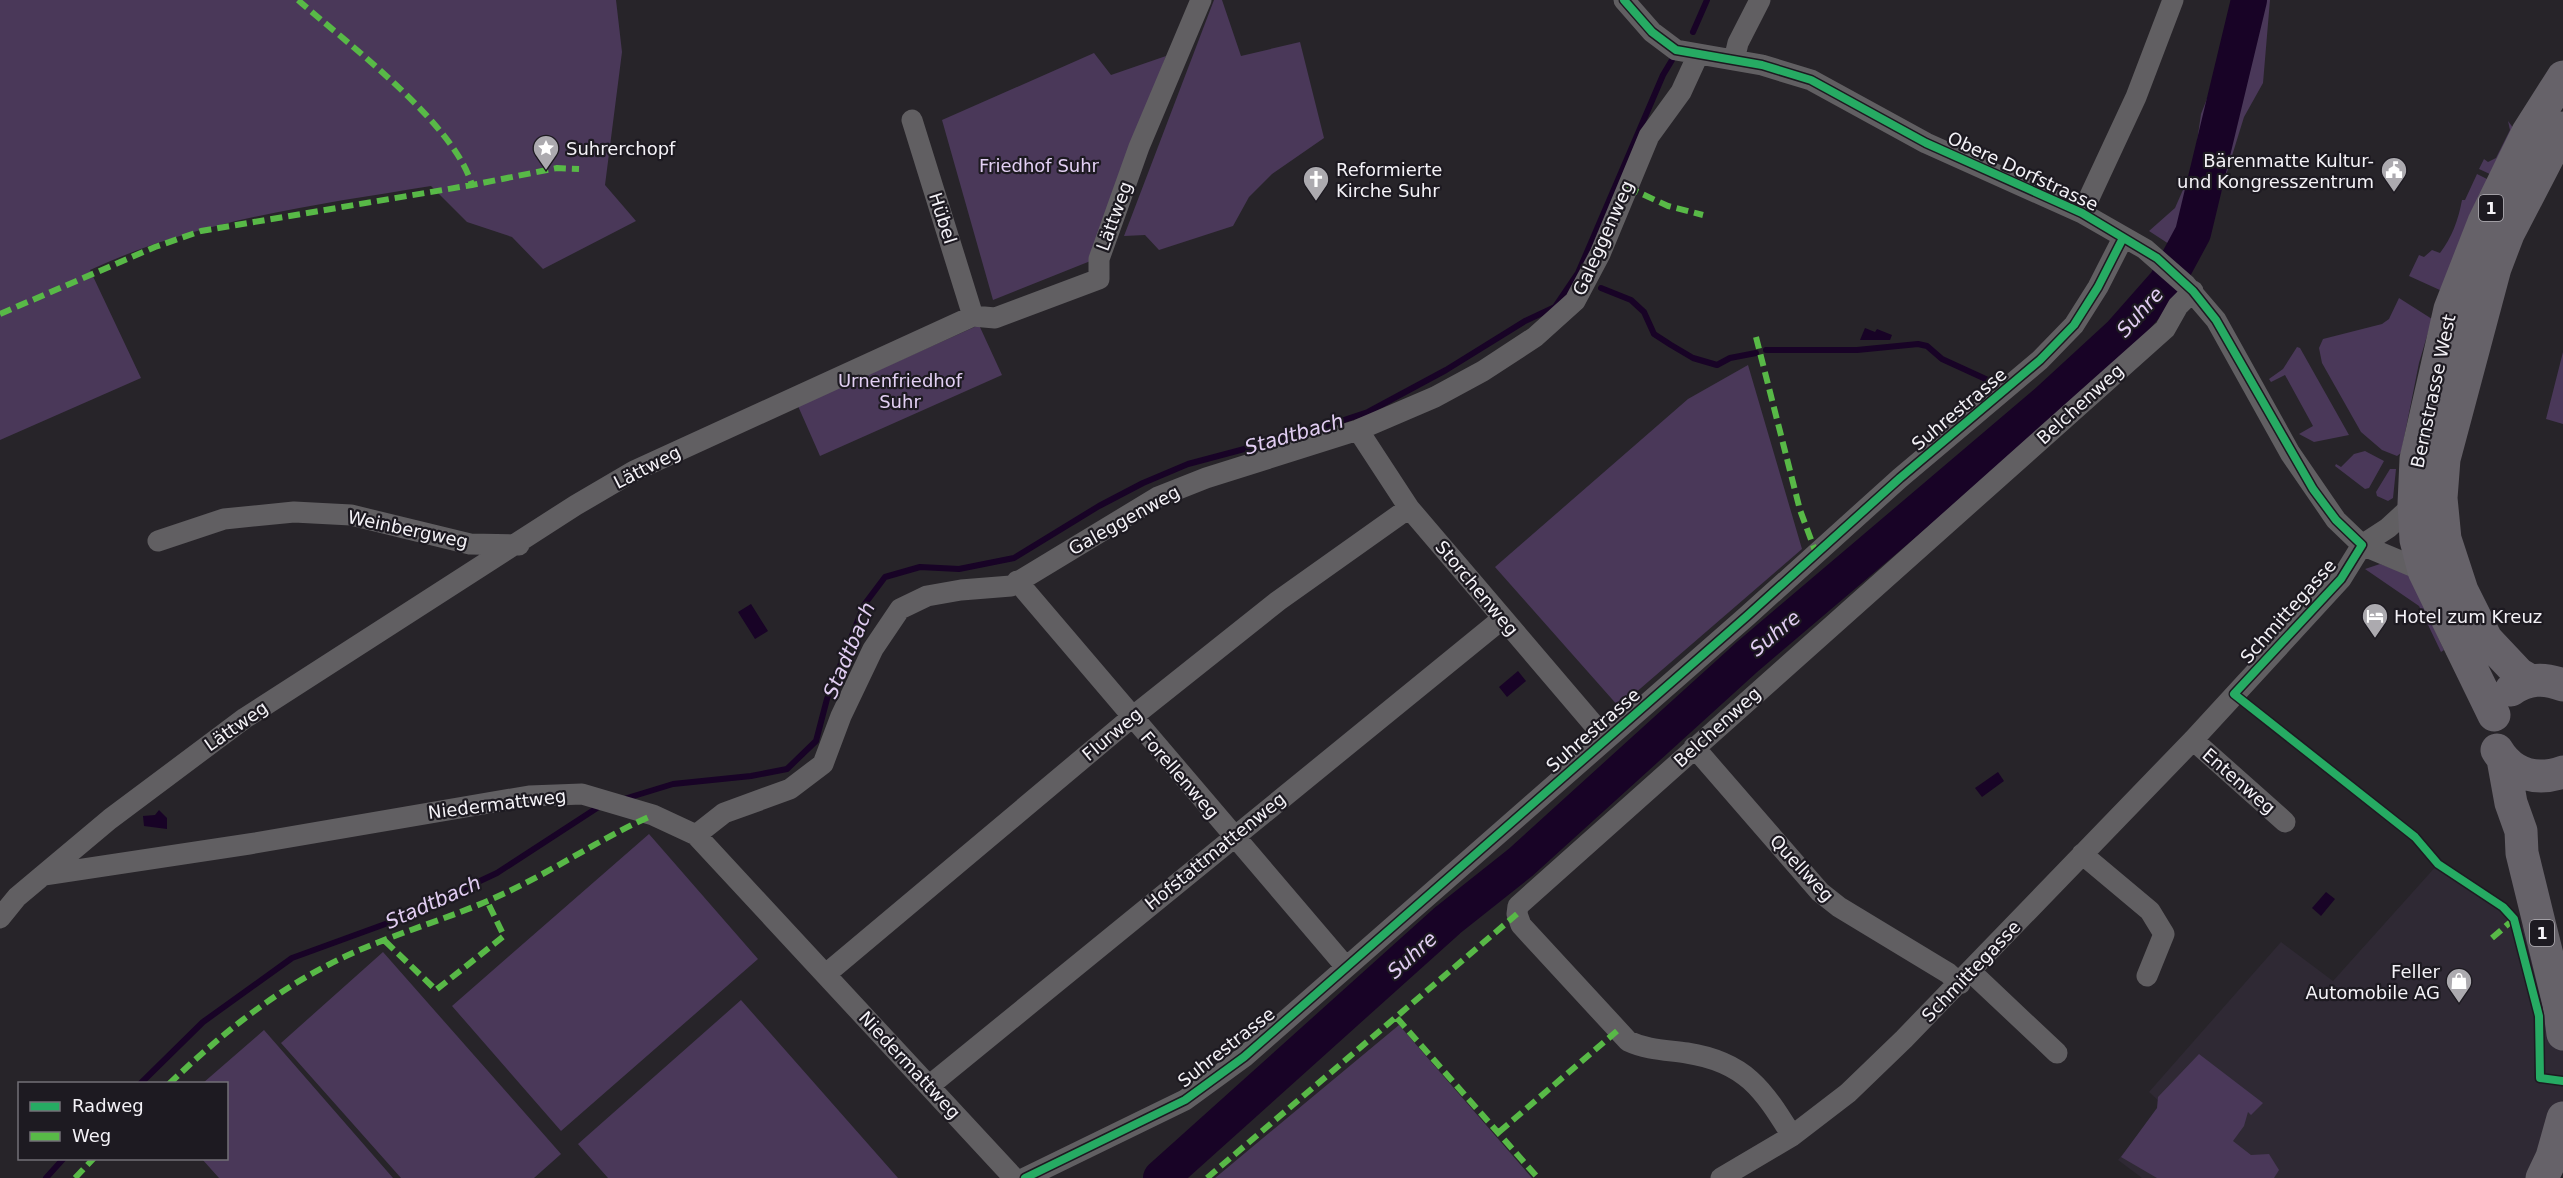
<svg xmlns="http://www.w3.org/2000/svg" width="2563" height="1178" viewBox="0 0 2563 1178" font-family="'DejaVu Sans',sans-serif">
  <rect width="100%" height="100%" fill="#272429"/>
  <!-- built -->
  <path fill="#2f2934" d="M 2438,864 L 2503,907 L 2545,948 L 2563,1034 L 2563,1118 L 2542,1178 L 2142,1178 L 2118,1160 L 2162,1104 L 2149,1092 L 2281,942 L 2333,981 Z"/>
  <!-- green -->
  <path fill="#4a3859" d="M 0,0 L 616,0 L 622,52 L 605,185 L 636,221 L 543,269 L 512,237 L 467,222 L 431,186 C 315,205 197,220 90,270 L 141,378 L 0,440 Z
    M 1214,0 L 1222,0 L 1241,56 L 1300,42 L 1324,138 L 1272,174 L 1249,197 L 1233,226 L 1159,250 L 1145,235 L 1124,236 Z
    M 2236,0 L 2270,0 L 2263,83 L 2244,117 L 2206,240 L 2192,265 L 2169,244 L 2149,231 L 2175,208 L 2189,176 L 2195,156 L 2201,114 L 2228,45 Z
    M 1094,53 L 1111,75 L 1166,56 L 1093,260 L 993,300 L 942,120 Z
    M 2508,121 L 2514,129 L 2492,175 L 2479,169 L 2484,159 L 2488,162 L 2496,158 L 2510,130 Z
    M 2477,174 L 2489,180 L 2442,291 L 2409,276 L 2419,255 L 2424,257 L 2432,250 L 2440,253 C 2452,237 2458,221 2462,200 L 2465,200 Z
    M 2399,298 L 2432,319 L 2419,363 L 2401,453 L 2397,456 L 2382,450 L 2361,432 L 2322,363 L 2319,348 L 2323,339 L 2382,324 L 2389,319 Z
    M 979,325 L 1002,375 L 820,456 L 798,406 Z
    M 2297,347 L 2300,348 L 2349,435 L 2314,442 L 2299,434 L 2313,426 L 2285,375 L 2271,382 L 2269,379 L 2283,369 Z
    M 2563,352 L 2563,424 L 2546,419 Z
    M 1748,365 L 1802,549 L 1619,707 L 1495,567 L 1688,399 Z
    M 2365,451 L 2384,461 L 2369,488 L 2365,489 L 2335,466 L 2336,464 L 2341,467 L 2354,454 Z
    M 2390,469 L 2396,469 L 2393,498 L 2388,501 L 2377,496 L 2376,492 Z
    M 2380,564 L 2409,574 L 2444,650 L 2441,652 L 2419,606 L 2365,569 Z
    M 649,834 L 758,959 L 561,1131 L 452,1006 Z
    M 383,952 L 561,1154 L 534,1178 L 401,1178 L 281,1043 Z
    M 741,1000 L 898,1178 L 608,1178 L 578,1144 Z
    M 1399,1025 L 1532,1178 L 1215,1178 Z
    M 264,1030 L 393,1178 L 219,1178 L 202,1159 L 226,1158 L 226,1084 L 203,1083 Z
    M 2199,1054 L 2263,1103 L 2251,1115 L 2248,1112 L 2244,1126 L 2233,1141 L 2251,1155 L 2269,1154 L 2279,1170 L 2274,1178 L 2157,1178 L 2121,1157 L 2157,1108 L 2158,1097 Z"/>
  <!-- water -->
  <path fill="#180326" d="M 1865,328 L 1875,332 L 1877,329 L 1892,335 L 1890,340 L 1860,340 Z
    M 751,604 L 768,631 L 755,639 L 738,612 Z
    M 1518,671 L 1526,681 L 1507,697 L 1499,687 Z
    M 1998,772 L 2004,781 L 1982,797 L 1975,788 Z
    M 159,810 L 167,818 L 167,829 L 144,826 L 143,816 L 155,815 Z
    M 2326,892 L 2335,899 L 2321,916 L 2312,908 Z"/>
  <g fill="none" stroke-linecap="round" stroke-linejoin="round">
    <!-- stream -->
    <path stroke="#180326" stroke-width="6" d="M 1693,32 L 1707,0
      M 1601,288 L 1631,300 L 1644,312 L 1654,334 L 1671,345 L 1693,358 L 1717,365 L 1730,358 L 1756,353
      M 1766,350 L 1857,350 L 1918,344 L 1927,346 L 1942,359 L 1990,381
      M 624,799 L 673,784 L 751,776 L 787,769 L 816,741 L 827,699 L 864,605 L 885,577 L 920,567 L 959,569 L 1014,558 L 1099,506 L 1143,483 L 1188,464 L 1308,432 L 1368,412 L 1446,370 L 1525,321 L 1555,307 L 1578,273 L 1663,75 L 1672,60
      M 140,1084 L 203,1022 L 292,958 L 399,919 L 497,873 L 600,806
      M 46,1178 L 64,1158"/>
    <!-- river -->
    <path stroke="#180326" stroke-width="36" d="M 1161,1178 L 1448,920 L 1521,862 L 1747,657 L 2046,403 L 2121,334 L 2166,283 L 2193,233 L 2249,0"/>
    <!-- minor -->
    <path stroke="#615f62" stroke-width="21" d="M 1624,0 L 1652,32 L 1676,50 L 1762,65 L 1811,80 L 1926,143 L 2082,213 L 2145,249 L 2186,285 L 2216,320 L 2290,453 L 2336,520 L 2362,545 L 2424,571
      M 1734,60 L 1738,43 L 1760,0
      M 912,120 L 973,316
      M 2082,213 L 2136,97 L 2173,0
      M 1358,430 L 1409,508 L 1606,739
      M 158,541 L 224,519 L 294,512 L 351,515 L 470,544 L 519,545
      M 1017,581 L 1346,967
      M 2193,740 L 2285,822
      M 1694,747 L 1820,892 L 1839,907 L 1948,973 L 1960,984
      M 696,835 L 724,813 L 790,789 L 823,764 L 841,716 L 873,649 L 900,609 L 927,596 L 961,590 L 1011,586 L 1158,497 L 1206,478 L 1358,430 L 1435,397 L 1483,371 L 1535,337 L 1575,301 L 1600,254 L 1649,136 L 1681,92 L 1698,55
      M 2082,854 L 2150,911 L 2164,934 L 2147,976
      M 44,875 L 249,844 L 529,796 L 582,794 L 653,815 L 696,835 L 1014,1178
      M 0,918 L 17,897 L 110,819 L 245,718 L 576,505 L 634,471 L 973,316 L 995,318 L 1099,279 L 1099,259 L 1139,147 L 1201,0
      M 1970,971 L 2057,1053
      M 826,974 L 1131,718 L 1278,601 L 1409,508
      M 929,1086 L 1502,619
      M 1792,1136 C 1763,1089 1745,1062 1687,1053 C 1667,1050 1647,1050 1628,1041 L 1521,925 L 1517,914 L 1518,906 L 2165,329 L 2178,306 L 2193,291
      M 1025,1178 L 1185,1100 L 1244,1057 L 1747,616 L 1900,478 L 2040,360 L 2074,325 L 2098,287 L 2123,238
      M 1721,1178 L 1792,1136 L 1848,1093 L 1904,1039 L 2193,740 L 2341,579 L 2362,545 L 2388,528 L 2414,504"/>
    <!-- primary -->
    <path stroke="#666269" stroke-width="33" d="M 2531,681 L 2519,674 L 2486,639 L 2462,591 L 2445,539 L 2441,498 L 2444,459 L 2495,268 L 2508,234 L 2563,128
      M 2511,690 C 2528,678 2544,678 2563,685
      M 2494,715 L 2424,571 L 2416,540 L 2414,504 L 2416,459 L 2450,309 L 2484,222 L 2528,132 L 2563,77
      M 2497,750 C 2512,775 2537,781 2563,772
      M 2503,759 L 2511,803 L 2521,831 L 2522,853 L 2559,1004 L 2563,1034
      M 2542,1178 L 2552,1157 L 2563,1118"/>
    <!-- quiet -->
    <path stroke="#58b947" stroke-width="6" stroke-dasharray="12 6" stroke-linecap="butt" d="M 298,0 C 349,45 454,123 472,185
      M 1627,187 L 1668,206 L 1703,215
      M 0,314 L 155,247 L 201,231 L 472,185 L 557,168 L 579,169
      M 1756,337 L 1800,510 L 1816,553
      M 2492,938 L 2514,919
      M 385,941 L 436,990 L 504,936 L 487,901
      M 1397,1018 L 1538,1178
      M 169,1084 C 216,1039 268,996 326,966 C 382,936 446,921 503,894 C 555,870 601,838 653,815
      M 1499,1132 L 1617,1031
      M 75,1178 L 94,1158
      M 1207,1178 L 1517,914"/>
    <!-- cycleway casing -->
    <g stroke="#1d1a21" stroke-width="11">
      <path id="cycleway" d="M 1624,0 L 1652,32 L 1676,50 L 1762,65 L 1811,80 L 1926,143 L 2082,213 L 2157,258 L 2193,291 L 2216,320 L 2313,489 L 2336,520 L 2362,545 L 2341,579 L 2234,694 L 2415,837 L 2438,864 L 2503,907 L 2514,919 L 2539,1016 L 2540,1078 L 2563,1081
        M 1025,1178 L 1185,1100 L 1244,1057 L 1747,616 L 1900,478 L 2040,360 L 2074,325 L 2098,287 L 2123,238"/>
    </g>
    <!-- cycleway -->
    <use href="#cycleway" stroke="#26ab63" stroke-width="8"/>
  </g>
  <!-- icons -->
  <defs>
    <g id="sight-pin" transform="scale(1.35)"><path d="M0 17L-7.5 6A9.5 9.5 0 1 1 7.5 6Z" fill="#acaaaf" stroke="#1d1a21"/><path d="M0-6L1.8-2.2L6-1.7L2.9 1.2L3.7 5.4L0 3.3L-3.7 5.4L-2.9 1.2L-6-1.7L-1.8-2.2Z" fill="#fff"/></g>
    <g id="civic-pin" transform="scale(1.35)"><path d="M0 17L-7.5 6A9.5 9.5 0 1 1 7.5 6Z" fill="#acaaaf" stroke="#1d1a21"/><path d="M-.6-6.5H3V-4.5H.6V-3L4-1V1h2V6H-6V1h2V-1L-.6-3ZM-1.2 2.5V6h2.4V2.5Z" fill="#fff"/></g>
    <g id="church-pin" transform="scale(1.35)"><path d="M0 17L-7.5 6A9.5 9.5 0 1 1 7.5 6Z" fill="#acaaaf" stroke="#1d1a21"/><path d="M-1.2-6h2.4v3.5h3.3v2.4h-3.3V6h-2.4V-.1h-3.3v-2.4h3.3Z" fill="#fff"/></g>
    <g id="hotel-pin" transform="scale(1.35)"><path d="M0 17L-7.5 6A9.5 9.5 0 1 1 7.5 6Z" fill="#acaaaf" stroke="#1d1a21"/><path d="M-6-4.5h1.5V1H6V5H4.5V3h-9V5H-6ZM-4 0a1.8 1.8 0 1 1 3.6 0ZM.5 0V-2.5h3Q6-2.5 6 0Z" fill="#fff"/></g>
    <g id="shop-pin" transform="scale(1.35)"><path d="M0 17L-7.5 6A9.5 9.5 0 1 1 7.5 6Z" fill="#acaaaf" stroke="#1d1a21"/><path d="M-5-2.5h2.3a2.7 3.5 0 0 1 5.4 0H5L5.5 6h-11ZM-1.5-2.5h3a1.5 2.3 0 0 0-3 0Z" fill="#fff"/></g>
  </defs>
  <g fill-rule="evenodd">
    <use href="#sight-pin" x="546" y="148"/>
    <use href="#civic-pin" x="2394" y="170"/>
    <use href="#church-pin" x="1316" y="179"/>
    <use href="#hotel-pin" x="2375" y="616"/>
    <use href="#shop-pin" x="2459" y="981"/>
  </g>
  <g text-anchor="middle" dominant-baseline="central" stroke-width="4.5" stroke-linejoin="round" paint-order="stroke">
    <!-- shield labels -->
    <g fill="#1d1a21" stroke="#b4b1b7" stroke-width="1.5">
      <rect x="2479" y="195" width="24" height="26" rx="4.5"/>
      <rect x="2530" y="920" width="24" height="26" rx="4.5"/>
    </g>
    <g font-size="16" font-weight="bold" fill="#f4f2f7">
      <text x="2491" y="208">1</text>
      <text x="2542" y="933">1</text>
    </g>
    <!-- poi labels -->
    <g font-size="18" fill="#f4f2f7" stroke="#1d1a21" text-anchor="start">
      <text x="566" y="148">Suhrerchopf</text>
      <text x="2374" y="160" text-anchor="end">Bärenmatte Kultur-<tspan x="2374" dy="21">und Kongresszentrum</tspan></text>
      <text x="1336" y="169">Reformierte<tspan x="1336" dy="21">Kirche Suhr</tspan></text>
      <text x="2394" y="616">Hotel zum Kreuz</text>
      <text x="2440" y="971" text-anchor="end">Feller<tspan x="2440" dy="21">Automobile AG</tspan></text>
    </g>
    <!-- park labels -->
    <g font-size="18" fill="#e3d0f4" stroke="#1d1a21">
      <text x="1039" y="165">Friedhof Suhr</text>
      <text x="900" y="380">Urnenfriedhof<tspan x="900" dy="21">Suhr</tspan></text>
    </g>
    <!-- street labels -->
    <g font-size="18" fill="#f4f2f7" stroke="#1d1a21">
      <text transform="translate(2023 171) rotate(25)">Obere Dorfstrasse</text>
      <text transform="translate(1114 216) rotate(-70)">Lättweg</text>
      <text transform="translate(943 218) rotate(72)">Hübel</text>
      <text transform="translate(1603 238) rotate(-66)">Galeggenweg</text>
      <text transform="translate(2433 391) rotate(-78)">Bernstrasse West</text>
      <text transform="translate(2080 404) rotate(-42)">Belchenweg</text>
      <text transform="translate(1959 409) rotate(-40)">Suhrestrasse</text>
      <text transform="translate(647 467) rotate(-27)">Lättweg</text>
      <text transform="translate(1124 520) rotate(-29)">Galeggenweg</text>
      <text transform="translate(408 529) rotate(12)">Weinbergweg</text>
      <text transform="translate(1477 588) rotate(50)">Storchenweg</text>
      <text transform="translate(2288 611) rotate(-48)">Schmittegasse</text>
      <text transform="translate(236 726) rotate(-35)">Lättweg</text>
      <text transform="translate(1717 727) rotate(-42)">Belchenweg</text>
      <text transform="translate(1593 730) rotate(-41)">Suhrestrasse</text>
      <text transform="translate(1112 734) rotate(-40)">Flurweg</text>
      <text transform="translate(1180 775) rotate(49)">Forellenweg</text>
      <text transform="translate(2239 781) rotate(41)">Entenweg</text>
      <text transform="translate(497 804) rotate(-7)">Niedermattweg</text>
      <text transform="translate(1215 851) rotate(-39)">Hofstattmattenweg</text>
      <text transform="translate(1802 868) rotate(47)">Quellweg</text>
      <text transform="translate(1971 971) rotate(-46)">Schmittegasse</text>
      <text transform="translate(1226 1047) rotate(-38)">Suhrestrasse</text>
      <text transform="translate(910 1065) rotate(47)">Niedermattweg</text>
    </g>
    <!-- water labels -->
    <g font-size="20" font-style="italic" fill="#e2cef3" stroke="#1d1a21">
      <text transform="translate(2140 312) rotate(-48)">Suhre</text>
      <text transform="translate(1294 434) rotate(-16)">Stadtbach</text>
      <text transform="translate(1775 633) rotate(-40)">Suhre</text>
      <text transform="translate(849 650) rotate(-67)">Stadtbach</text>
      <text transform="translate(433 902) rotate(-24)">Stadtbach</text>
      <text transform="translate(1412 955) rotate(-42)">Suhre</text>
    </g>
  </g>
  <!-- legend -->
  <rect x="18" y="1082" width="210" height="78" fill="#1d1a21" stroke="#737077" stroke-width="1.5"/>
  <rect x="30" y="1102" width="30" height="9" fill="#26ab63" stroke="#737077" stroke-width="1.5"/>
  <text x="72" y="1112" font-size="18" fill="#f4f2f7">Radweg</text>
  <rect x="30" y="1132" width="30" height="9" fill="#58b947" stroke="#737077" stroke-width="1.5"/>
  <text x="72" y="1142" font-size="18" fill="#f4f2f7">Weg</text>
</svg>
